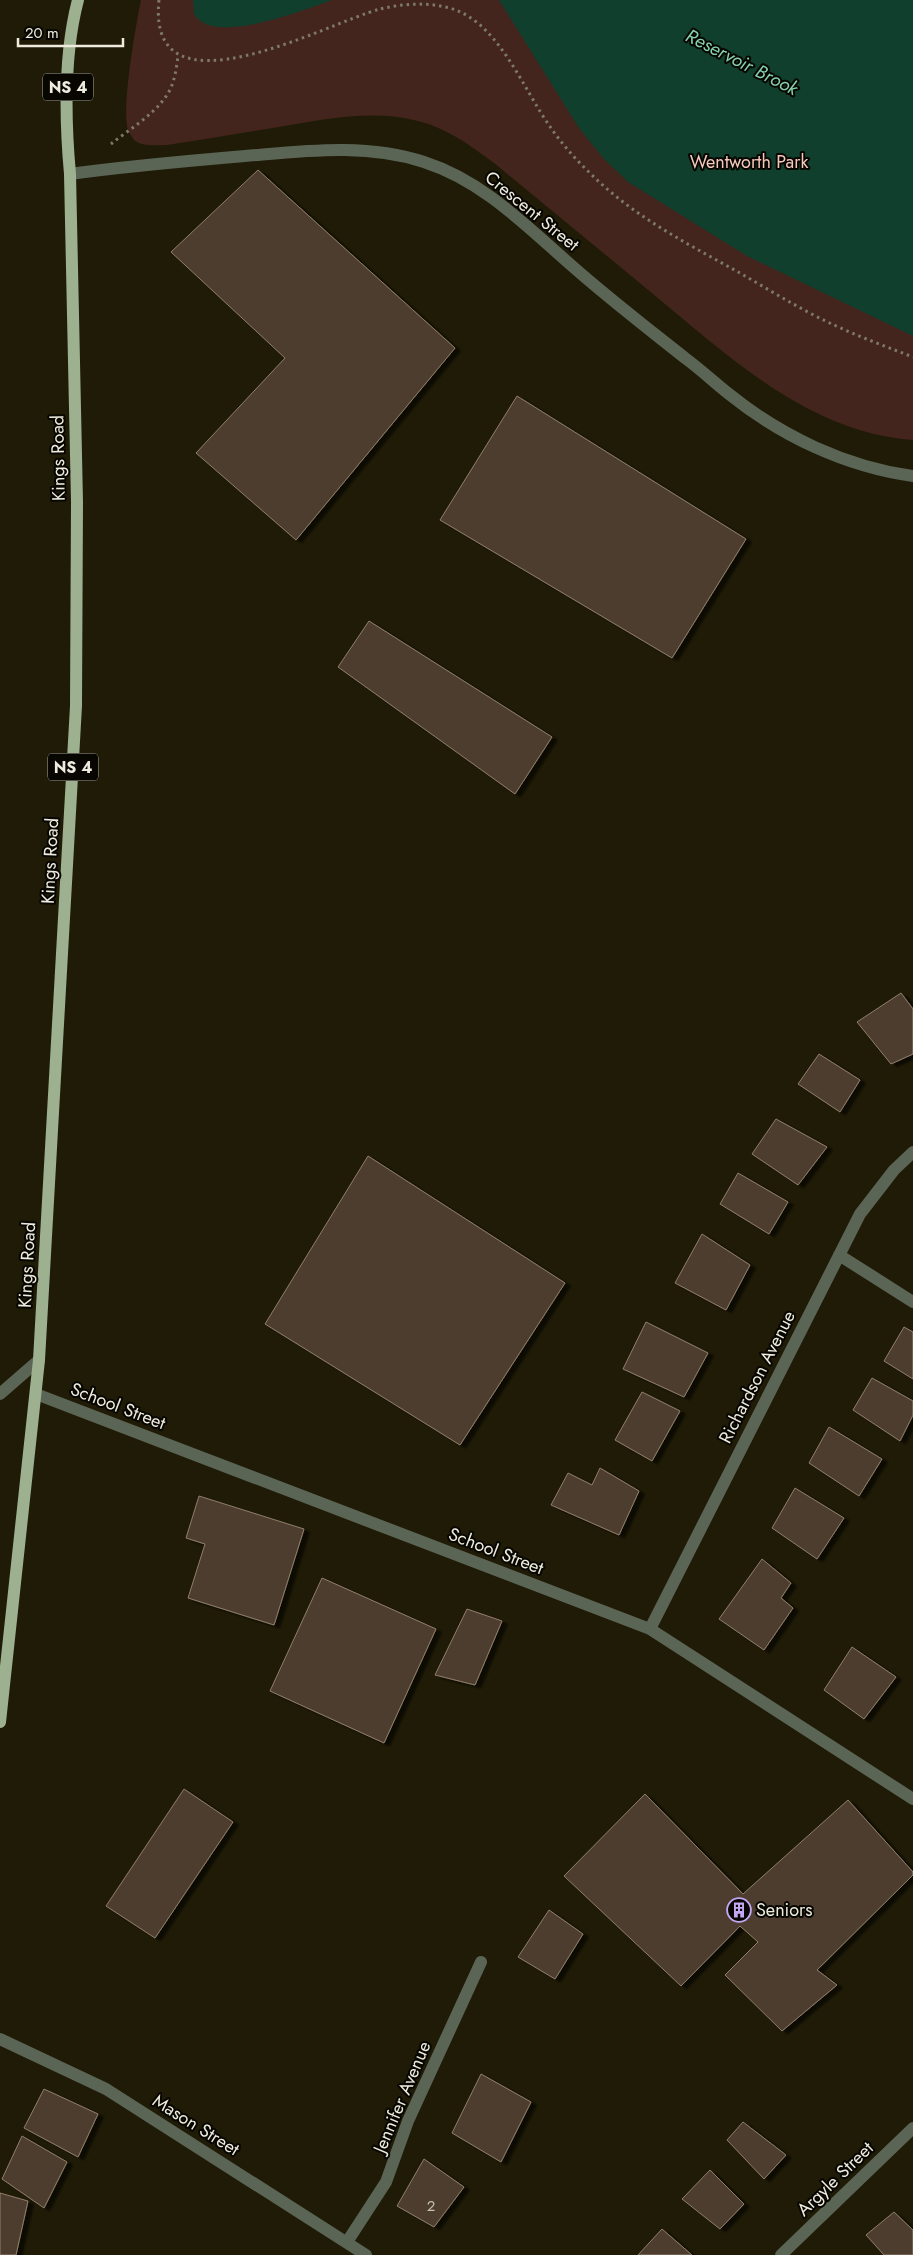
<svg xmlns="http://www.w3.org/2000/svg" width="913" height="2255" viewBox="0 0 913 2255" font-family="Jost,sans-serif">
  <defs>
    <filter id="shadow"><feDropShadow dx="5.5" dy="3" stdDeviation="1" flood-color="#0009"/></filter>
  </defs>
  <rect width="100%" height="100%" fill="#1f1b06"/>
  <!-- green -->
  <path fill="#44251d" d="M 141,0 L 913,0 L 913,440 C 806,432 725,353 647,289 C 596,247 545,205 494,163 C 471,146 447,128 418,121 C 373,109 325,119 279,127 C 242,133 205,139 167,145 C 157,145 142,147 134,140 C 132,137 129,133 128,130 C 121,109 136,24 141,0 Z"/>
  <!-- water -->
  <path fill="#103f2d" d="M 193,0 L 332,0 C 304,10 230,39 202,22 C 199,21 196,16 194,14 Z
    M 499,0 L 913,0 L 913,336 L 747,256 L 628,182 L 604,159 L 579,128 Z"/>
  <!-- building -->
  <path fill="#4e3e2d" stroke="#907e6b" filter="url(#shadow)" d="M 258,170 L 455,348 L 296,540 L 196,453 L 285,358 L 171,252 Z
    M 517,396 L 746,539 L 672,658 L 440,520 Z
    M 369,621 L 552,737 L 515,794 L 338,667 Z
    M 901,993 L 913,1009 L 913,1054 L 891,1064 L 857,1022 Z
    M 819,1054 L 860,1080 L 840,1112 L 798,1084 Z
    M 776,1119 L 827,1147 L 798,1185 L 752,1154 Z
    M 368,1156 L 565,1283 L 460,1445 L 265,1324 Z
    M 738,1173 L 788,1202 L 769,1234 L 720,1204 Z
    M 702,1234 L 750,1265 L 726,1310 L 675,1283 Z
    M 646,1322 L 708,1353 L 684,1397 L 623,1369 Z
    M 904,1327 L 913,1332 L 913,1379 L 884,1361 Z
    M 872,1378 L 913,1401 L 913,1415 L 900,1441 L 853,1410 Z
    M 642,1392 L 680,1411 L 652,1461 L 615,1440 Z
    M 829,1427 L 882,1459 L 859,1496 L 809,1463 Z
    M 600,1468 L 639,1491 L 619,1535 L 551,1505 L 568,1473 L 592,1485 Z
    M 795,1488 L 844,1518 L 817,1559 L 772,1528 Z
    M 199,1496 L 304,1529 L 274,1625 L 188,1598 L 205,1544 L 186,1538 Z
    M 762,1559 L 791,1583 L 781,1598 L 793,1608 L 764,1650 L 719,1619 Z
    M 322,1578 L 436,1629 L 384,1743 L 270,1691 Z
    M 467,1609 L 502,1621 L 475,1685 L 435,1675 Z
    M 852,1647 L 896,1677 L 864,1719 L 824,1690 Z
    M 184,1789 L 233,1822 L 155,1938 L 106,1906 Z
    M 645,1794 L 743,1894 L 848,1800 L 913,1872 L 913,1875 L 817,1970 L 837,1985 L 782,2031 L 725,1975 L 758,1942 L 740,1926 L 681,1986 L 564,1876 Z
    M 549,1910 L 583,1934 L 555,1979 L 518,1957 Z
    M 481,2074 L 531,2102 L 501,2162 L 452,2133 Z
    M 44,2089 L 98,2114 L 78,2157 L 24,2128 Z
    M 743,2122 L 786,2155 L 764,2179 L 727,2140 Z
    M 22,2136 L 67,2162 L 44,2208 L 2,2179 Z
    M 424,2159 L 464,2187 L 434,2227 L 397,2206 Z
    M 710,2170 L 744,2204 L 720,2229 L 682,2199 Z
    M 0,2193 L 28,2201 L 16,2255 L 0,2255 Z
    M 894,2212 L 913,2230 L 913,2255 L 884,2255 L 866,2235 Z
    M 662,2229 L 692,2255 L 638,2255 Z"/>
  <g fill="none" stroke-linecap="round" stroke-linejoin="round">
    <!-- path -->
    <path stroke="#7d7a68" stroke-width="3" stroke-dasharray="2.5 4" stroke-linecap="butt" d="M 159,0 C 146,123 327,23 380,9 C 401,4 424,2 445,7 C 497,17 522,88 551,128 C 562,144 576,160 591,174 C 631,214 682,241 731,268 C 765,287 799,309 834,325 C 860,337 887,347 913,357
      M 111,144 C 127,131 152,116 164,99 C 174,87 176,71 178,56"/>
    <!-- minor -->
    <path stroke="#5b6555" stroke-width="12" d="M 70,174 C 128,166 186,161 245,156 C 305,151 366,143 424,162 C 483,181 525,225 571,265 C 607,297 646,327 685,358 C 700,369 714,382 729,394 C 781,436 846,467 913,476
      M 839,1255 L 913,1302
      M 0,1394 L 39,1360
      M 36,1394 L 650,1629 L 913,1799
      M 650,1629 L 860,1214 L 894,1170 L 913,1152
      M 0,2039 L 106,2089 L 366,2255
      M 347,2242 L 386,2182 L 408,2121 L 481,1962
      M 781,2255 L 913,2128"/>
    <!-- major -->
    <path stroke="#9db08f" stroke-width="12" d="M 0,1722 L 39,1360 L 76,706 L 77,502 L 70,174 C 65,119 64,53 78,0"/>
  </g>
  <!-- icons -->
  <defs>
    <g id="building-ring" transform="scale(1.25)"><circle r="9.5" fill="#070601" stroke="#c3a7f2" stroke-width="1.5"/><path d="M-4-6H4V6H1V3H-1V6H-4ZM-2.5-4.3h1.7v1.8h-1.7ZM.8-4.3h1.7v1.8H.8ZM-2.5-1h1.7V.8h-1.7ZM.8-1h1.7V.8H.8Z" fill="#c3a7f2"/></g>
  </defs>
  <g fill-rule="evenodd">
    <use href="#building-ring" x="739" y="1910"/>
  </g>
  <g text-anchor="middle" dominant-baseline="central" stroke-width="4" stroke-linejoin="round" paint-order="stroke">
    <!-- number labels -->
    <g font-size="15" fill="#c6c0b2">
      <text x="431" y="2206">2</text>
    </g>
    <!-- shield labels -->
    <g fill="#070601" stroke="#a9a79c" stroke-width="1">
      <rect x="43" y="73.5" width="50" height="27" rx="4"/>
      <rect x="48" y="753.5" width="50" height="27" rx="4"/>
    </g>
    <g font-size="16" font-weight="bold" fill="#eeecdf">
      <text x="68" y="87">NS 4</text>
      <text x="73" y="767">NS 4</text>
    </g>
    <!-- park labels -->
    <g font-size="18" fill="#f6c9bc" stroke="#070601">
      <text x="749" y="162">Wentworth Park</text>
    </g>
    <!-- street labels -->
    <g font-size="18" fill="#eeecdf" stroke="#070601">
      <text transform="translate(532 211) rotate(39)">Crescent Street</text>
      <text transform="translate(58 458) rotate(-91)">Kings Road</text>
      <text transform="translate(50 861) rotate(-87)">Kings Road</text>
      <text transform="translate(27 1265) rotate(-87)">Kings Road</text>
      <text transform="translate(757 1377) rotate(-63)">Richardson Avenue</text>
      <text transform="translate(118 1406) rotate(21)">School Street</text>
      <text transform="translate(496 1551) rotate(21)">School Street</text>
      <text transform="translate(402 2097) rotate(-67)">Jennifer Avenue</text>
      <text transform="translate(196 2125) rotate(32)">Mason Street</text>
      <text transform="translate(835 2179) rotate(-44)">Argyle Street</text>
    </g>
    <!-- poi labels -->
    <g font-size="18" fill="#eeecdf" stroke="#070601" text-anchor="start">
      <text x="756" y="1910">Seniors</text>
    </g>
    <!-- water labels -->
    <g font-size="19" font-style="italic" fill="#86d1af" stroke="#070601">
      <text transform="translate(742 62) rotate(27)">Reservoir Brook</text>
    </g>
  </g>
  <!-- scale -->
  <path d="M18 38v8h105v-8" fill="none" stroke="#eeecdf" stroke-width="2.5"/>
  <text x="25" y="38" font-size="15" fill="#eeecdf" stroke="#070601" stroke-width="4" paint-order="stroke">20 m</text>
</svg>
